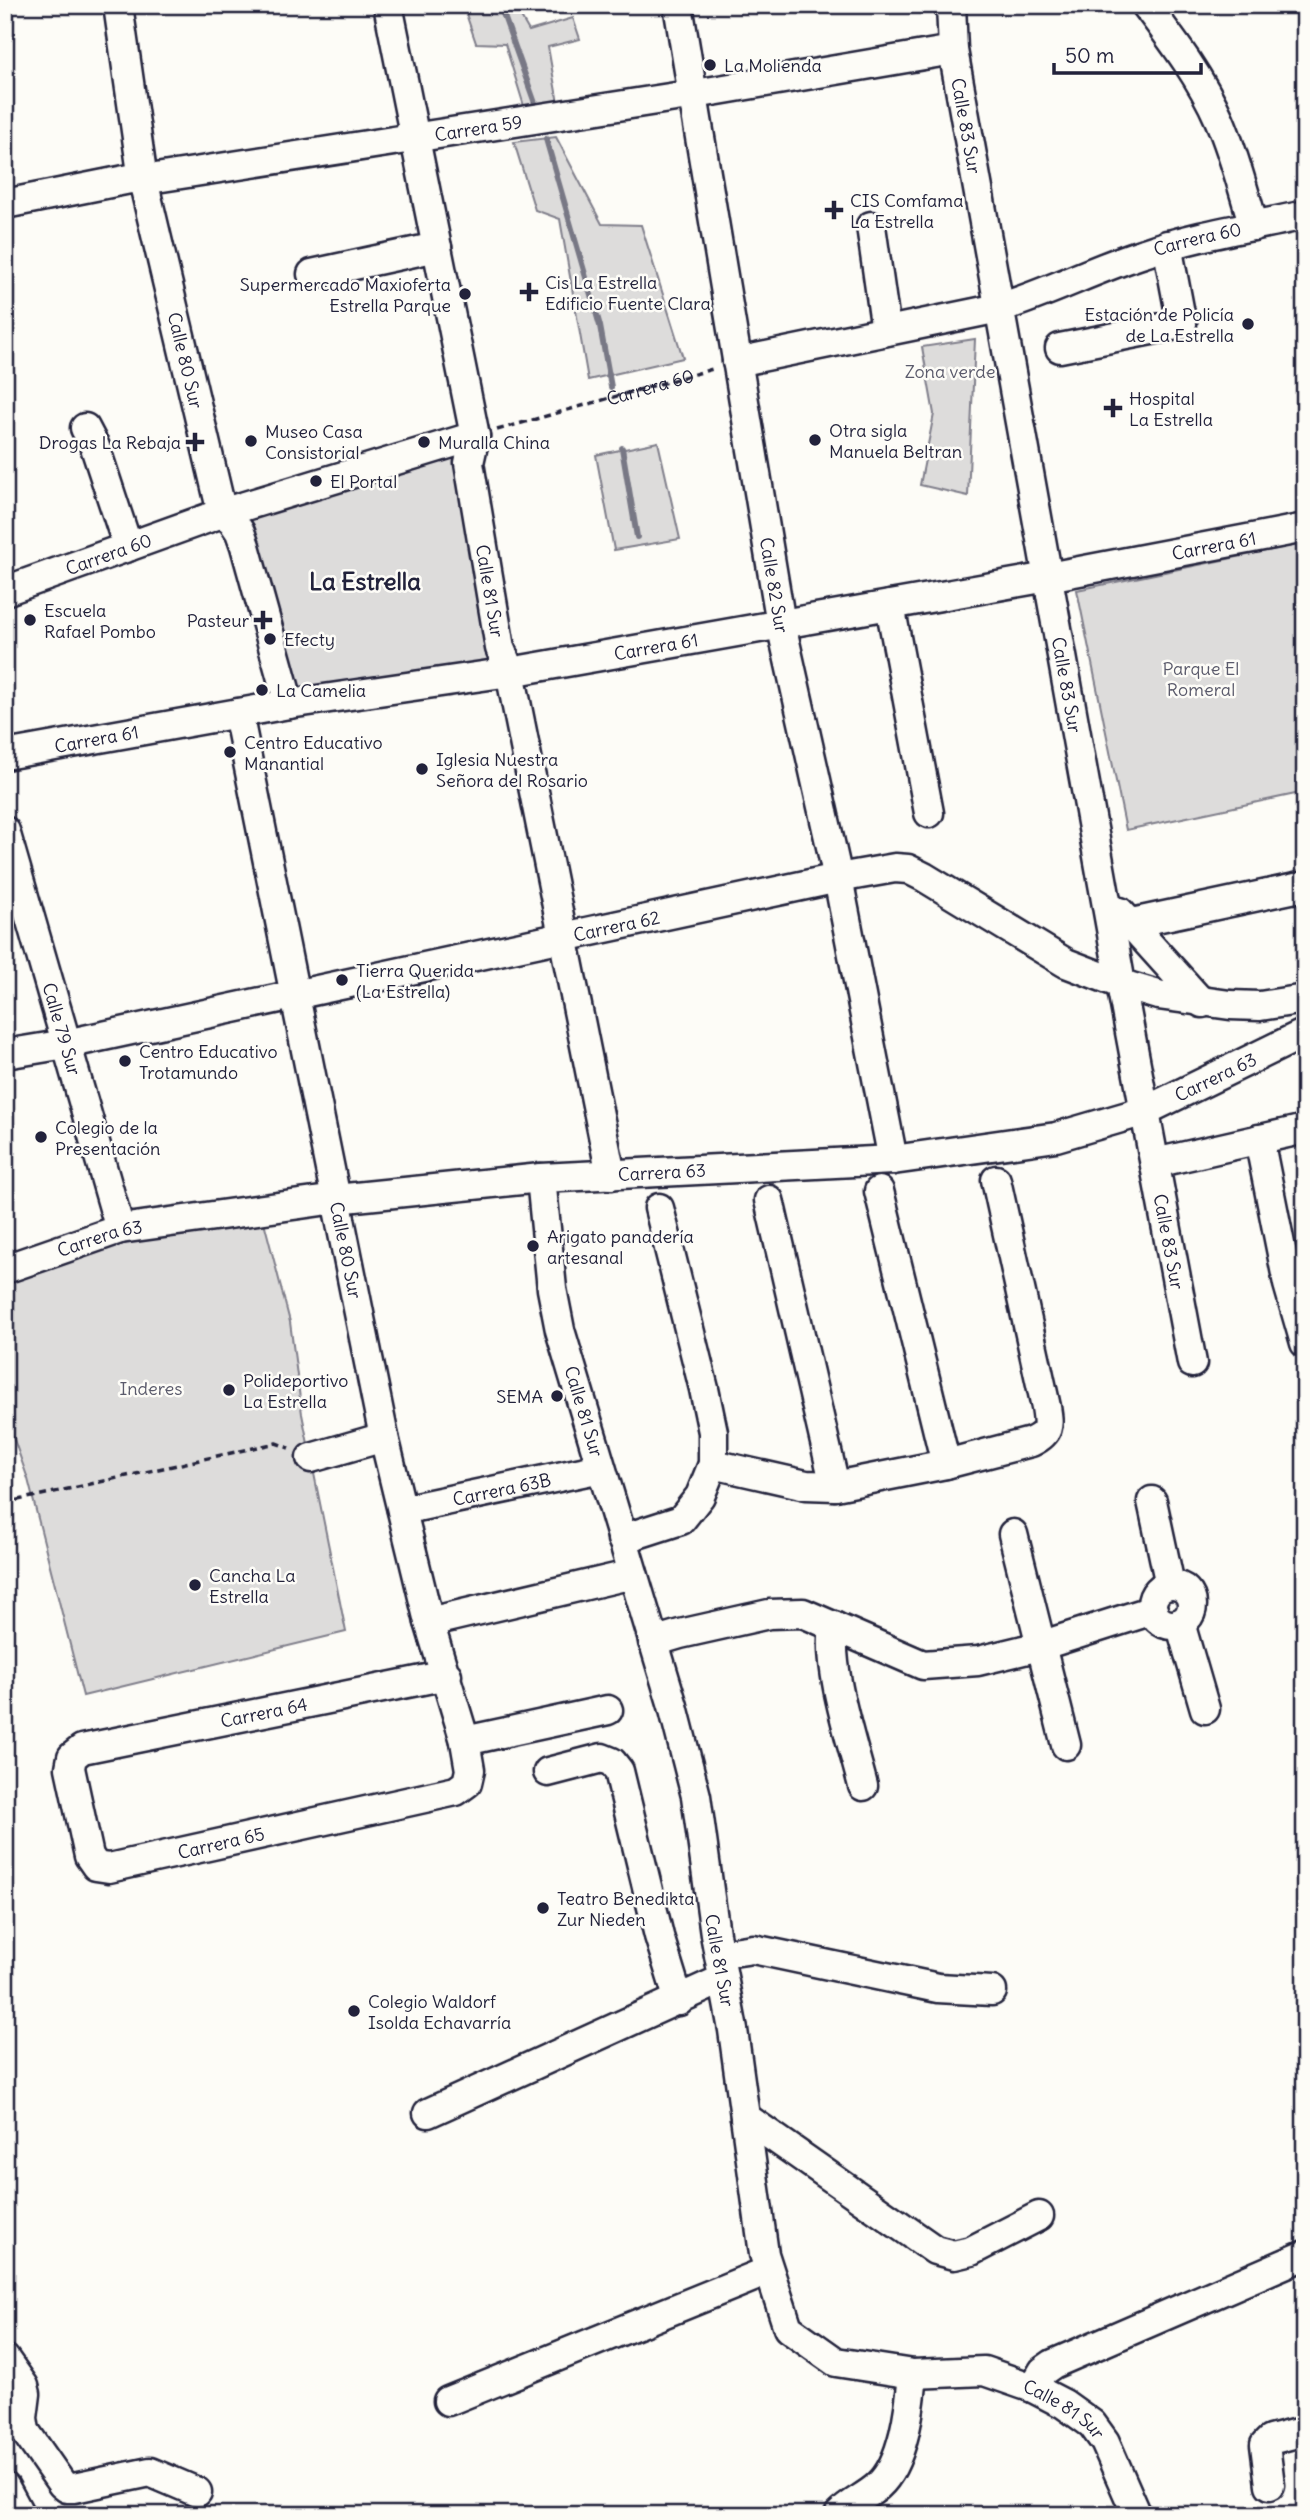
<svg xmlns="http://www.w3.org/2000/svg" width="1310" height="2520" viewBox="0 0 1310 2520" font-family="Delius,sans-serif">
  <rect width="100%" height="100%" fill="#fdfcf7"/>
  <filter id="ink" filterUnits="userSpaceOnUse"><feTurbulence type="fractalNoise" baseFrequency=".0143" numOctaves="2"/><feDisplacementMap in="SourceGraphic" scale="14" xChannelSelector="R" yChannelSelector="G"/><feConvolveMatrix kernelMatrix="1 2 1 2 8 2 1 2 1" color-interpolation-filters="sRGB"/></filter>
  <g filter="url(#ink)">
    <!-- green -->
    <path fill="#dddcdb" stroke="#807f8b" stroke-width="2" d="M 463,5 L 514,5 L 529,31 L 573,18 L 580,39 L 548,47 L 558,103 L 524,106 L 505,44 L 476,43 Z
      M 556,137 L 602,224 L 641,225 L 683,358 L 588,380 L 560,219 L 535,210 L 514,142 Z
      M 975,339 L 968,496 L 920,485 L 934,414 L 922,347 Z
      M 475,436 L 504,660 L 289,704 L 232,520 Z
      M 658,442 L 680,539 L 614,550 L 596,455 Z
      M 1305,543 L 1305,792 L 1126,830 L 1077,590 Z
      M 263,1218 L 290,1322 L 302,1414 L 346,1632 L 83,1696 L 28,1479 L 5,1414 L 5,1279 L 123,1243 Z"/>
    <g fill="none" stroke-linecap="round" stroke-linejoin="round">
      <!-- stream -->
      <path stroke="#787885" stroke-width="6" d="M 500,5 L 536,106
        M 546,139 L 600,326 L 611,387
        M 622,448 L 637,537"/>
      <!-- minor casing -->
      <g stroke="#22223b" stroke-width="33">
        <g id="minor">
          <path id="s2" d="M 118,5 L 143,180 L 218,496 L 222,513 L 232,520 L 240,532 L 245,546 L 289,704"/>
          <path id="s3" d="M 388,5 L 475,436 L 469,463 L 500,648 L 510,672 L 611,1175"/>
          <path id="s4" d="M 678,5 L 781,624 L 838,878 L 893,1160"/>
          <path id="s5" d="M 951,5 L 953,50 L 1121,984 L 1192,1363"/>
          <path d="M 1146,5 C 1173,41 1201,78 1219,119 C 1234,153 1243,190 1254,226"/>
          <path id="s6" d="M 5,204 L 130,179 L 143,180 L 695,94 L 953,50"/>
          <path d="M 871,226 L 886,331"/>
          <path d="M 312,274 L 437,247"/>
          <path d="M 1060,348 L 1182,324 L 1167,245"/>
          <path id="s7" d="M 737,362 L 999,308 C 1048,293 1094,269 1144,253 C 1196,235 1251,227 1305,215"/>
          <path d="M 85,428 L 95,447 L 128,547"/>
          <path id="s8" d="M 5,591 L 222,513 L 475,436"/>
          <path d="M 890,605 L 929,813"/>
          <path id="s9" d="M 238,713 L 384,1437 L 429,1622 L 465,1741 L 470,1770 L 467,1783 L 456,1791 L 109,1868 L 96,1866 L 89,1856 L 70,1768 L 72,1757 L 82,1749 L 447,1675"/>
          <path id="s10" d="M 5,755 L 289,704 L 510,672 L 1048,577 L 1305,528"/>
          <path id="s11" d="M 5,831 L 120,1229"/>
          <path d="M 1120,912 L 1202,1003"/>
          <path d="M 1132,923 L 1305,886"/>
          <path id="s12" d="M 5,1054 L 66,1044 L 838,878 L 895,868 L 908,869 L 924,877 L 1066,963 L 1121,984 L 1158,995 L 1230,1005 L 1260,1006 L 1305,999"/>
          <path d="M 1259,1139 L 1288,1284 L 1305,1343"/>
          <path d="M 1155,1163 L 1305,1129"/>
          <path id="s13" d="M 541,1178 L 552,1289 L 560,1330 L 673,1706 L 696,1796 L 715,1934 L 733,2030 L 764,2254 L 788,2328 L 836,2362 L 913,2374 L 984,2371 L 1033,2388 L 1064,2404 L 1092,2424 L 1105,2442 L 1137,2515"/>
          <path d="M 879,1191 L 946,1464"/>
          <path d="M 769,1200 L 835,1486"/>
          <path id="s14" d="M 5,1269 L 120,1229 L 336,1199 L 541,1178 L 893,1160 L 1056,1137 L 1145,1111 L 1305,1033"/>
          <path d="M 311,1458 L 384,1437"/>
          <path d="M 713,1464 L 806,1485 L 835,1486 L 946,1464 L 1031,1442 C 1050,1433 1049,1426 1046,1407 L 996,1180"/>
          <path d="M 1152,1501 L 1170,1585"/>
          <path id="s15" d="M 402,1510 L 601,1468"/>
          <path d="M 1013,1534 L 1066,1745"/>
          <path d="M 622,1539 L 681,1520 L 700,1496 L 713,1464 L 713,1432 L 704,1389 L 659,1208"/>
          <circle cx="1172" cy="1605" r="20"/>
          <path d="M 429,1622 L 633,1574"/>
          <path d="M 1180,1623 L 1205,1709"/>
          <path d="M 834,1626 C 827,1669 852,1742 863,1786"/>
          <path d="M 653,1642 L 680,1634 L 769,1614 L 803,1613 L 923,1665 L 978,1661 L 1040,1646 L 1153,1610"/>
          <path d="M 465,1741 L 608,1710"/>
          <path d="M 548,1772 L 602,1758 L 612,1762 L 619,1771 L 659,1936 L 679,2001"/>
          <path d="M 719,1954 L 753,1949 L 938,1988 L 992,1991"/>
          <path d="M 428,2113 L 723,1979"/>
          <path d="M 745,2117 L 935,2250 L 954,2255 L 971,2251 L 1039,2216"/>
          <path d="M 5,2359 L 24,2386 L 26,2394 L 23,2418 L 25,2431 L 62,2484 L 67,2488 L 74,2488 L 150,2472 L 197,2492"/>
          <path d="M 1033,2388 L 1043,2371 L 1053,2364 L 1305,2255"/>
          <path d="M 448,2401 L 768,2271"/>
          <path d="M 1270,2485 L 1265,2445 L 1270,2440 L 1305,2431"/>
          <path d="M 5,2487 L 20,2515"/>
          <path d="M 839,2515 C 850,2503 866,2497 878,2486 C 904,2463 910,2407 913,2374"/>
        </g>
      </g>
      <!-- path -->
      <g stroke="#22223b" stroke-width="3.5" stroke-dasharray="7 5" stroke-linecap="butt">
        <path id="s1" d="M 497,430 L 716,368"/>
        <path d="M 5,1503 L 276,1443 L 289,1448"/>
      </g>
      <!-- minor -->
      <use href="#minor" stroke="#fdfcf7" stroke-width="28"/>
    </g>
  </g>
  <!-- markers -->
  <g fill="#22223b" stroke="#fdfcf7" stroke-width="2.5">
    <circle cx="710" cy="65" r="7"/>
    <path d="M830.5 199.5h7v7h7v7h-7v7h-7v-7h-7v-7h7z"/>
    <path d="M525.5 281.5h7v7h7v7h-7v7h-7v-7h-7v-7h7z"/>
    <circle cx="465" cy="294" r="7"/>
    <circle cx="1248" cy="324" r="7"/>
    <path d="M1109.5 397.5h7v7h7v7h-7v7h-7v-7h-7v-7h7z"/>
    <circle cx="815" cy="440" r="7"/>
    <circle cx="251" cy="441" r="7"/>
    <path d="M191.5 431.5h7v7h7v7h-7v7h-7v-7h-7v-7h7z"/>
    <circle cx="424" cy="442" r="7"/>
    <circle cx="316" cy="481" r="7"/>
    <circle cx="30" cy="620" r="7"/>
    <path d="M259.5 609.5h7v7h7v7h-7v7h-7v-7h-7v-7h7z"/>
    <circle cx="270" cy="639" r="7"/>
    <circle cx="262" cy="690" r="7"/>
    <circle cx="230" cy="752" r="7"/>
    <circle cx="422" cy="769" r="7"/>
    <circle cx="342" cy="980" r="7"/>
    <circle cx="125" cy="1061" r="7"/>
    <circle cx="41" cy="1137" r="7"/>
    <circle cx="533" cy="1246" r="7"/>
    <circle cx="229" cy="1390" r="7"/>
    <circle cx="557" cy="1396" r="7"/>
    <circle cx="195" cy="1585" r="7"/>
    <circle cx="543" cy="1908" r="7"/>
    <circle cx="354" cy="2011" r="7"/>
  </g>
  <g text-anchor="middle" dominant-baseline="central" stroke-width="5" stroke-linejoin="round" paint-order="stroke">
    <!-- poi labels -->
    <g font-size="18" fill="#22223b" stroke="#fdfcf7" text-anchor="start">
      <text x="724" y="65">La Molienda</text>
      <text x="850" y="200">CIS Comfama<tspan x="850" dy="21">La Estrella</tspan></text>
      <text x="545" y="282">Cis La Estrella<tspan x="545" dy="21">Edificio Fuente Clara</tspan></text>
      <text x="451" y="284" text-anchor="end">Supermercado Maxioferta<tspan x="451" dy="21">Estrella Parque</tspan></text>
      <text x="1234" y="314" text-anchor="end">Estación de Policía<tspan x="1234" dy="21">de La Estrella</tspan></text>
      <text x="1129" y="398">Hospital<tspan x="1129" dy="21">La Estrella</tspan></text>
      <text x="829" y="430">Otra sigla<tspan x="829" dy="21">Manuela Beltran</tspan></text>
      <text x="265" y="431">Museo Casa<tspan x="265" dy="21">Consistorial</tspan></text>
      <text x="181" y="442" text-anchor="end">Drogas La Rebaja</text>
      <text x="438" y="442">Muralla China</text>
      <text x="330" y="481">El Portal</text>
      <text x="44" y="610">Escuela<tspan x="44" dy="21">Rafael Pombo</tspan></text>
      <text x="249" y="620" text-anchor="end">Pasteur</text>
      <text x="284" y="639">Efecty</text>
      <text x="276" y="690">La Camelia</text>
      <text x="244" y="742">Centro Educativo<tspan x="244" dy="21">Manantial</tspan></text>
      <text x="436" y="759">Iglesia Nuestra<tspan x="436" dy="21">Señora del Rosario</tspan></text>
      <text x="356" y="970">Tierra Querida<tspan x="356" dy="21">(La Estrella)</tspan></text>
      <text x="139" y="1051">Centro Educativo<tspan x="139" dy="21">Trotamundo</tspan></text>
      <text x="55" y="1127">Colegio de la<tspan x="55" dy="21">Presentación</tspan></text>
      <text x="547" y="1236">Arigato panadería<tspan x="547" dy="21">artesanal</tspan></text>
      <text x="243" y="1380">Polideportivo<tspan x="243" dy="21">La Estrella</tspan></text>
      <text x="543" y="1396" text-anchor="end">SEMA</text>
      <text x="209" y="1575">Cancha La<tspan x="209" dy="21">Estrella</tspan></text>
      <text x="557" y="1898">Teatro Benedikta<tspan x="557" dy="21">Zur Nieden</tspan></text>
      <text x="368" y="2001">Colegio Waldorf<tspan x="368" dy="21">Isolda Echavarría</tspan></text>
    </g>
    <!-- street labels -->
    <g font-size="18" fill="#22223b" stroke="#fdfcf7">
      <text stroke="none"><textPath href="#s6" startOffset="480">Carrera 59</textPath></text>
      <text stroke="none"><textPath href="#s5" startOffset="122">Calle 83 Sur</textPath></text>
      <text stroke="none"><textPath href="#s7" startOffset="478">Carrera 60</textPath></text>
      <text stroke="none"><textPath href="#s2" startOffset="362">Calle 80 Sur</textPath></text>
      <text stroke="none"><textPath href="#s1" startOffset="159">Carrera 60</textPath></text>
      <text stroke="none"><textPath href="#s10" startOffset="1227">Carrera 61</textPath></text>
      <text stroke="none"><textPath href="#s8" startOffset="110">Carrera 60</textPath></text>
      <text stroke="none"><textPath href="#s4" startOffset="588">Calle 82 Sur</textPath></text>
      <text stroke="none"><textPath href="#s3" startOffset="597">Calle 81 Sur</textPath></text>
      <text stroke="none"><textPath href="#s10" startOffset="660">Carrera 61</textPath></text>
      <text stroke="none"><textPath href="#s5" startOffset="690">Calle 83 Sur</textPath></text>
      <text stroke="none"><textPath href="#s10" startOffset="93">Carrera 61</textPath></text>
      <text stroke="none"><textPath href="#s12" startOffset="625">Carrera 62</textPath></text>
      <text stroke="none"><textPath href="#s11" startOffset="206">Calle 79 Sur</textPath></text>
      <text stroke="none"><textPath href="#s14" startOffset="1234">Carrera 63</textPath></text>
      <text stroke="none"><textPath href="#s14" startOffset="667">Carrera 63</textPath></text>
      <text stroke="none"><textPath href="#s14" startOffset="100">Carrera 63</textPath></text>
      <text stroke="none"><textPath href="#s5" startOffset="1256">Calle 83 Sur</textPath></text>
      <text stroke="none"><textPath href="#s9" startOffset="548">Calle 80 Sur</textPath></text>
      <text stroke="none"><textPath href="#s13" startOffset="238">Calle 81 Sur</textPath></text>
      <text stroke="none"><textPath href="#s15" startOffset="102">Carrera 63B</textPath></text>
      <text stroke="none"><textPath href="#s9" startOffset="1790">Carrera 64</textPath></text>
      <text transform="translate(221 1843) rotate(-13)">Carrera 65</text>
      <text stroke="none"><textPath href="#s13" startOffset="805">Calle 81 Sur</textPath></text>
      <text stroke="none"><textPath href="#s13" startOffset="1477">Calle 81 Sur</textPath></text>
    </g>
    <!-- park labels -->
    <g font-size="18" fill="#5a5a6b" stroke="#fdfcf7">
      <text x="950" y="371">Zona verde</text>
      <text x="1201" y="668">Parque El<tspan x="1201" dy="21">Romeral</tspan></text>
      <text x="151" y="1388">Inderes</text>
    </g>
    <!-- district labels -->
    <g font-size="24" font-weight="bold" fill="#22223b" stroke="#fdfcf7">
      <text x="365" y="581">La Estrella</text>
    </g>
  </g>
  <!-- margin -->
  <rect width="1310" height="2520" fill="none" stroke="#fdfcf7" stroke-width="28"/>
  <rect x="14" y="14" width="1282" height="2492" fill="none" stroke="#22223b" stroke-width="2.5" filter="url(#ink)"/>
  <!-- scale -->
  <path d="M1054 63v10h147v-10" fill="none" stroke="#22223b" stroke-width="3.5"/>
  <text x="1065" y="63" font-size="21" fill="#22223b" stroke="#fdfcf7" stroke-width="5" paint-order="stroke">50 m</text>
</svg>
